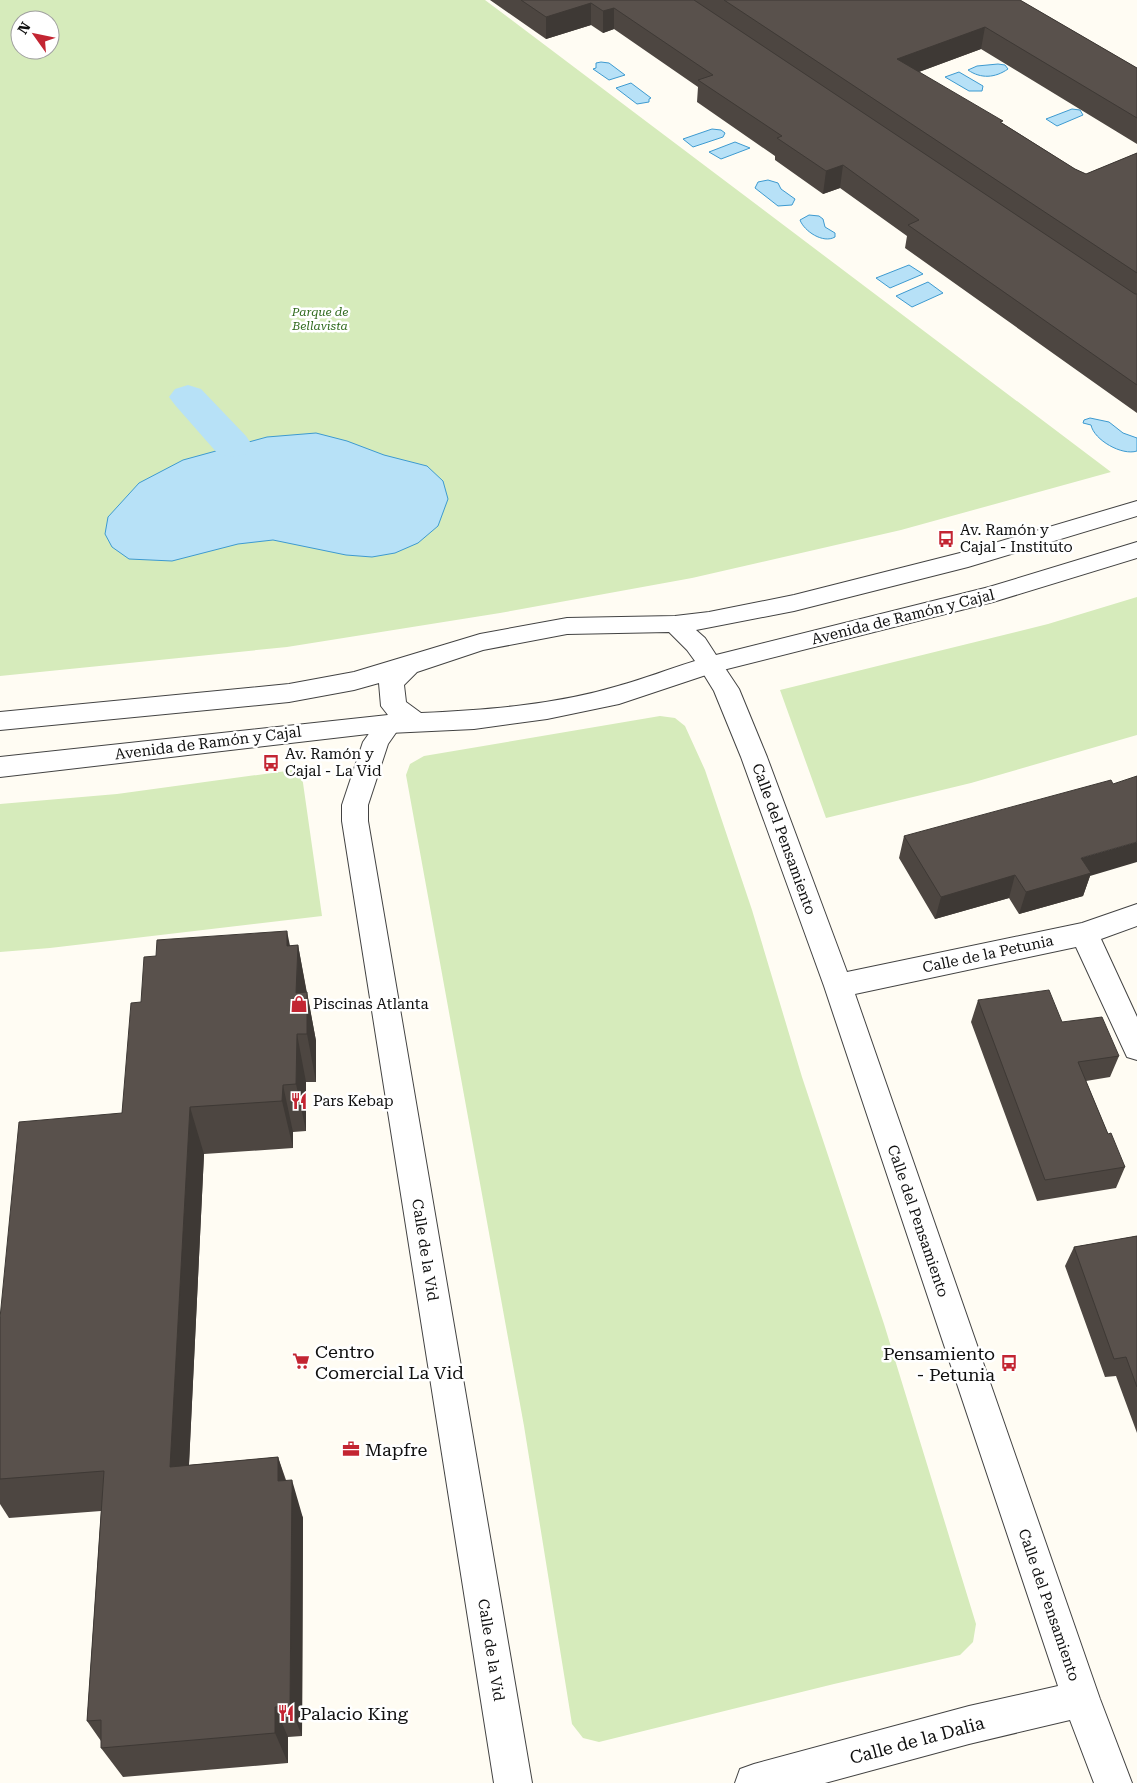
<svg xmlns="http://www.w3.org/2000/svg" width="1137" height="1783" viewBox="0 0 1137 1783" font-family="'Roboto Serif',serif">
  <rect width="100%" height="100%" fill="#fffcf3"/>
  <!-- green -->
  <path fill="#d6ebbb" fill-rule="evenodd" d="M 0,0 L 485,0 L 1111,472 L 901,530 L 692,578 L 500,613 L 287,647 L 0,676 ZM 20,20 L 50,20 L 50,50 L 20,50 Z
    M 1137,597 L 1137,735 L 971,783 L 826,818 L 780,690 L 1048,624 Z
    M 660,716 L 675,718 L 685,726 L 705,770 L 752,910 L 802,1077 L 884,1324 L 976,1624 L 973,1642 L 960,1655 L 834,1684 L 599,1742 L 583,1738 L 572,1724 L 524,1426 L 406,775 L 410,764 L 424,756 Z
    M 301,769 L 322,916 L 50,948 L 0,952 L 0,804 L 117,794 Z"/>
  <!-- water -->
  <path fill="#b7e1f7" stroke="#3d9ad0" d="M 601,62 L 609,63 L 625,75 L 609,80 L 593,69 L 596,68 L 596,63 Z
    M 998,64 L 1005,65 L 1008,69 C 995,78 981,79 968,70 L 977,66 Z
    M 959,72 L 983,86 L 982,91 L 969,91 L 945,77 Z
    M 631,83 L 651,98 L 649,99 L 649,102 L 637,104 L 616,88 Z
    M 1072,109 L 1080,110 L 1083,115 L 1057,126 L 1046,119 Z
    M 712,129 L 721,130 L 725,133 L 723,137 L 693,147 L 683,139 Z
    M 735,142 L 750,148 L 721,159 L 709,152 Z
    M 768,180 L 778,183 L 781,189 L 795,199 L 792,205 L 778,206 L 755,188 L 758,182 Z
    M 809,215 L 819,216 L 823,219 L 825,227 L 835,233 L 835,237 C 823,244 804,231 800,220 Z
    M 909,265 L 923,274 L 890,288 L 876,278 Z
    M 928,282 L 943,293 L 912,307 L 896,296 Z
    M 1090,418 L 1109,422 L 1123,433 L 1137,438 L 1137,451 C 1122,456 1094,440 1091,425 L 1083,423 L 1084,420 Z
    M 316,433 L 347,441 L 384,455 L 427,466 L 443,481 L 448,499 L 438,526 L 418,543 L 395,553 L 372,557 L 346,555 L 273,540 L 238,544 L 172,561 L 129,559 L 112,547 L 105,534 L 108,517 L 139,483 L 183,460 L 267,437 Z"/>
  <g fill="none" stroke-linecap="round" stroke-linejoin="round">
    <!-- canal -->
    <path fill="#b7e1f7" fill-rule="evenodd" d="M 188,385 L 201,389 L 246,436 L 252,445 L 246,454 L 232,457 L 218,454 L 175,405 L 169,397 L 175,389 Z"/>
    <!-- minor casing -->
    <g stroke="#434343" stroke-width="2">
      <path id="minor" d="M 710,656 L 719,659 L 739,689 L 767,757 L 847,972 L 1082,923 L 1137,904 L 1137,926 L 1101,939 L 1137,1017 L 1137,1060 L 1127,1057 L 1076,947 L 855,994 L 1100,1699 L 1132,1783 L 1094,1783 L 1070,1720 L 969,1744 L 825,1783 L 735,1783 L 740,1769 L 754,1764 L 969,1706 L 1058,1686 L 824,986 L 741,757 L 714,691 L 698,665 L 701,659 Z
        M 389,715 L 398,718 L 402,724 L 388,744 L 368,805 L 368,821 L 532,1783 L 494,1783 L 342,821 L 342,805 L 363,742 L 380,718 Z"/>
    </g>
    <!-- tertiary casing -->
    <g stroke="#434343" stroke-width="2">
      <path id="tertiary" d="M 1137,501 L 1137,516 L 968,567 L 794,611 L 696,630 L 705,638 L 716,655 L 989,587 L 1137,542 L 1137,558 L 993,602 L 715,672 L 619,704 L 547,719 L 474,729 L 368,734 L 0,777 L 0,757 L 388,715 L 381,706 L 379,683 L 354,690 L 289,702 L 0,730 L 0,712 L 289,684 L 354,672 L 480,634 L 567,618 L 675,616 L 709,612 L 794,595 L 964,552 ZM 669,632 L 687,650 L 695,661 C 669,669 644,679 618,686 C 555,705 486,710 421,713 L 406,702 L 404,685 L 417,672 L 483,650 L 567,634 Z"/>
    </g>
    <!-- minor -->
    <use href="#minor" fill="#fff" fill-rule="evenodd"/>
    <!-- tertiary -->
    <use href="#tertiary" fill="#fff" fill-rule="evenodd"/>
  </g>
  <!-- wall -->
  <path fill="#4d4641" d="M 490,0 L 1020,0 L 1137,68 L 1137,144 L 981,49 L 919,72 L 1002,123 L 1075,169 L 1086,174 L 1137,153 L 1137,413 L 905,248 L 907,236 L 840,188 L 823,194 L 775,160 L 775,156 L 697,102 L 698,87 L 614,29 L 603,33 L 591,25 L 546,39 Z
    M 904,836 L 1090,876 L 1083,896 L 1019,914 L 1009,898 L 935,919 L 899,858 Z
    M 298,945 L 316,1041 L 316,1082 L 306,1082 L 306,1131 L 293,1132 L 293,1148 L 204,1154 L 189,1465 L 278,1457 L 286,1480 L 303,1518 L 302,1736 L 288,1737 L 288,1763 L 123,1777 L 101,1748 L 101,1741 L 87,1721 L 101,1511 L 9,1518 L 0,1504 L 0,1318 L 122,1113 L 141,1002 L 290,946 Z
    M 978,1000 L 1062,1022 L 1119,1056 L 1110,1077 L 1086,1081 L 1108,1134 L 1125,1167 L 1116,1188 L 1037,1201 L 971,1022 Z
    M 1137,1236 L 1137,1433 L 1116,1376 L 1105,1377 L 1065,1266 L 1074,1247 Z"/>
  <!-- shaded-wall -->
  <path fill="#3e3935" d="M 591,3 L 591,25 L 546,39 L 546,17 Z
    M 614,8 L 614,29 L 603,33 L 603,11 Z
    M 985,27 L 981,49 L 894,81 L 897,59 Z
    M 843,165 L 840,188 L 823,194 L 826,171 Z
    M 1137,842 L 1137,862 L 1090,876 L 1083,896 L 1019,914 L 1026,892 L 1081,858 Z
    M 1015,875 L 1009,898 L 935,919 L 941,897 Z
    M 287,931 L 297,980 L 298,945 L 307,995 L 304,1034 L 287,946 Z
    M 307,992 L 316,1041 L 316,1082 L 307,1034 Z
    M 297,1034 L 306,1082 L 306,1131 L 296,1084 Z
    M 283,1085 L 293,1132 L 293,1148 L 282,1101 Z
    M 190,1107 L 204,1154 L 187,1505 L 170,1467 Z
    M 278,1457 L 290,1496 L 278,1481 Z
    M 292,1480 L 303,1518 L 302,1736 L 290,1706 Z
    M 275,1707 L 288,1737 L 288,1763 L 275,1733 Z"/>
  <!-- building -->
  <path fill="#59514c" stroke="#3e3935" d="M 521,0 L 694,0 L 1135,294 L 1137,294 L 1137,385 L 908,225 L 919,220 L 843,165 L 826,171 L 777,138 L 782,136 L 698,80 L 713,75 L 614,8 L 603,11 L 591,3 L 546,17 Z
    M 724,0 L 1020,0 L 1137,68 L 1137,118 L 985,27 L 897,59 L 1003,121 L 1000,122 L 1075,169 L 1086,174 L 1137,153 L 1137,273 Z
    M 1137,776 L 1137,842 L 1081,858 L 1091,873 L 1026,892 L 1015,875 L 941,897 L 904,836 L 1111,780 L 1113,784 Z
    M 287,931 L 287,946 L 298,945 L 296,993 L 307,992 L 307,1034 L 297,1034 L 296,1084 L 283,1085 L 282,1101 L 190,1107 L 170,1467 L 278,1457 L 278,1481 L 292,1480 L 290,1706 L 275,1707 L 275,1733 L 101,1748 L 101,1720 L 87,1721 L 104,1471 L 0,1479 L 0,1318 L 19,1122 L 122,1113 L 131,1003 L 141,1002 L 144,957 L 156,956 L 157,940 Z
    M 1049,990 L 1062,1022 L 1102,1017 L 1119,1056 L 1078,1062 L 1108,1134 L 1111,1133 L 1125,1167 L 1045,1180 L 978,1000 Z
    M 1137,1236 L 1137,1387 L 1126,1357 L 1114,1359 L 1074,1247 Z"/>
  <!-- icons -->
  <defs>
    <g id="bus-bare" transform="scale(1.35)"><path d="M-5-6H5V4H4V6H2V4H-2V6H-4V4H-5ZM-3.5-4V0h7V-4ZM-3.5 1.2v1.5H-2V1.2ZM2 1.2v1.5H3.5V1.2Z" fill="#c32532" stroke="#fff" stroke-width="2.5" paint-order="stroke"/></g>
    <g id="shop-bare" transform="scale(1.35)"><path d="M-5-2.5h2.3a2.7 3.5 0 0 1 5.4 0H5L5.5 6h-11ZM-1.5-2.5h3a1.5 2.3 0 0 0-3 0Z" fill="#c32532" stroke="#fff" stroke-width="2.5" paint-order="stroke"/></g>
    <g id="restaurant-bare" transform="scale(1.35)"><path d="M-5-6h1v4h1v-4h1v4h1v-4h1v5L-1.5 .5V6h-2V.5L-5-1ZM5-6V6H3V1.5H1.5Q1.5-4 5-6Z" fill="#c32532" stroke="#fff" stroke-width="2.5" paint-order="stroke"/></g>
    <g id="supermarket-bare" transform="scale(1.35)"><path d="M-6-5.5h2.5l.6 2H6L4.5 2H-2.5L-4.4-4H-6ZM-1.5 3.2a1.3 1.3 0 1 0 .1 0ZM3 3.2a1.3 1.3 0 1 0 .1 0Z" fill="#c32532" stroke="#fff" stroke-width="2.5" paint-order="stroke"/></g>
    <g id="office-bare" transform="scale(1.35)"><path d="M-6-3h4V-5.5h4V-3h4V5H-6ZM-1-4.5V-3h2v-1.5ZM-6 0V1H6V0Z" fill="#c32532" stroke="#fff" stroke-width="2.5" paint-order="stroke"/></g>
  </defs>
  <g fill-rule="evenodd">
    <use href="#bus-bare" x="946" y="539"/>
    <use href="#bus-bare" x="271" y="763"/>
    <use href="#shop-bare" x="299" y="1004"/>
    <use href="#restaurant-bare" x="299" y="1101"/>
    <use href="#supermarket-bare" x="301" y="1361"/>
    <use href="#bus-bare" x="1009" y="1363"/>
    <use href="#office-bare" x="351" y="1449"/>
    <use href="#restaurant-bare" x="286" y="1713"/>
  </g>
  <g text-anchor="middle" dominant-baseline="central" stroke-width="5" stroke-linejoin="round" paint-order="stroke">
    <!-- far-park labels -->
    <g font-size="12" font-style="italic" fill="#306a1e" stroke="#fff">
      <text x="320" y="312">Parque de<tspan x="320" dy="14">Bellavista</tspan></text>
    </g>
    <!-- poi labels -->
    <g font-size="15" fill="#101010" stroke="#fff" text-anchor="start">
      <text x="960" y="530">Av. Ramón y<tspan x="960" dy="17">Cajal - Instituto</tspan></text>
      <text x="285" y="754">Av. Ramón y<tspan x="285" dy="17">Cajal - La Vid</tspan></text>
      <text x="313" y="1004">Piscinas Atlanta</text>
      <text x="313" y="1101">Pars Kebap</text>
    </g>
    <!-- street labels -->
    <g font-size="15" fill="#101010" stroke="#fff">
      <text transform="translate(903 617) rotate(-14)">Avenida de Ramón y Cajal</text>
      <text transform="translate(208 743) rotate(-7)">Avenida de Ramón y Cajal</text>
      <text transform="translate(784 839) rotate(70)">Calle del Pensamiento</text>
      <text transform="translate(988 954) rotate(-12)">Calle de la Petunia</text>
      <text transform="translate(918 1221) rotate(71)">Calle del Pensamiento</text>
      <text transform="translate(425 1250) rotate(81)">Calle de la Vid</text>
      <text transform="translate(1049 1605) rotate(71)">Calle del Pensamiento</text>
      <text transform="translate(491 1650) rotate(81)">Calle de la Vid</text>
    </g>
    <!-- near-poi labels -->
    <g font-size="18" fill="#101010" stroke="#fff" text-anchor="start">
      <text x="315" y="1351">Centro<tspan x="315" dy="21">Comercial La Vid</tspan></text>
      <text x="995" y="1353" text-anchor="end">Pensamiento<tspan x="995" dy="21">- Petunia</tspan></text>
      <text x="365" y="1449">Mapfre</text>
      <text x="300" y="1713">Palacio King</text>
    </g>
    <!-- near-street labels -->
    <g font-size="18" fill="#101010" stroke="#fff">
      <text transform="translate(917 1740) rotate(-15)">Calle de la Dalia</text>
    </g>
  </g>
  <!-- north arrow -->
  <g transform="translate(35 35) rotate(303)"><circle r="24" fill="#ffffff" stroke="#9f9f9f"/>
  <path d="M0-4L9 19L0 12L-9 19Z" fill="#c32532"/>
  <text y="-8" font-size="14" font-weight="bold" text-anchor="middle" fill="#101010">N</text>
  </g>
</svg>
